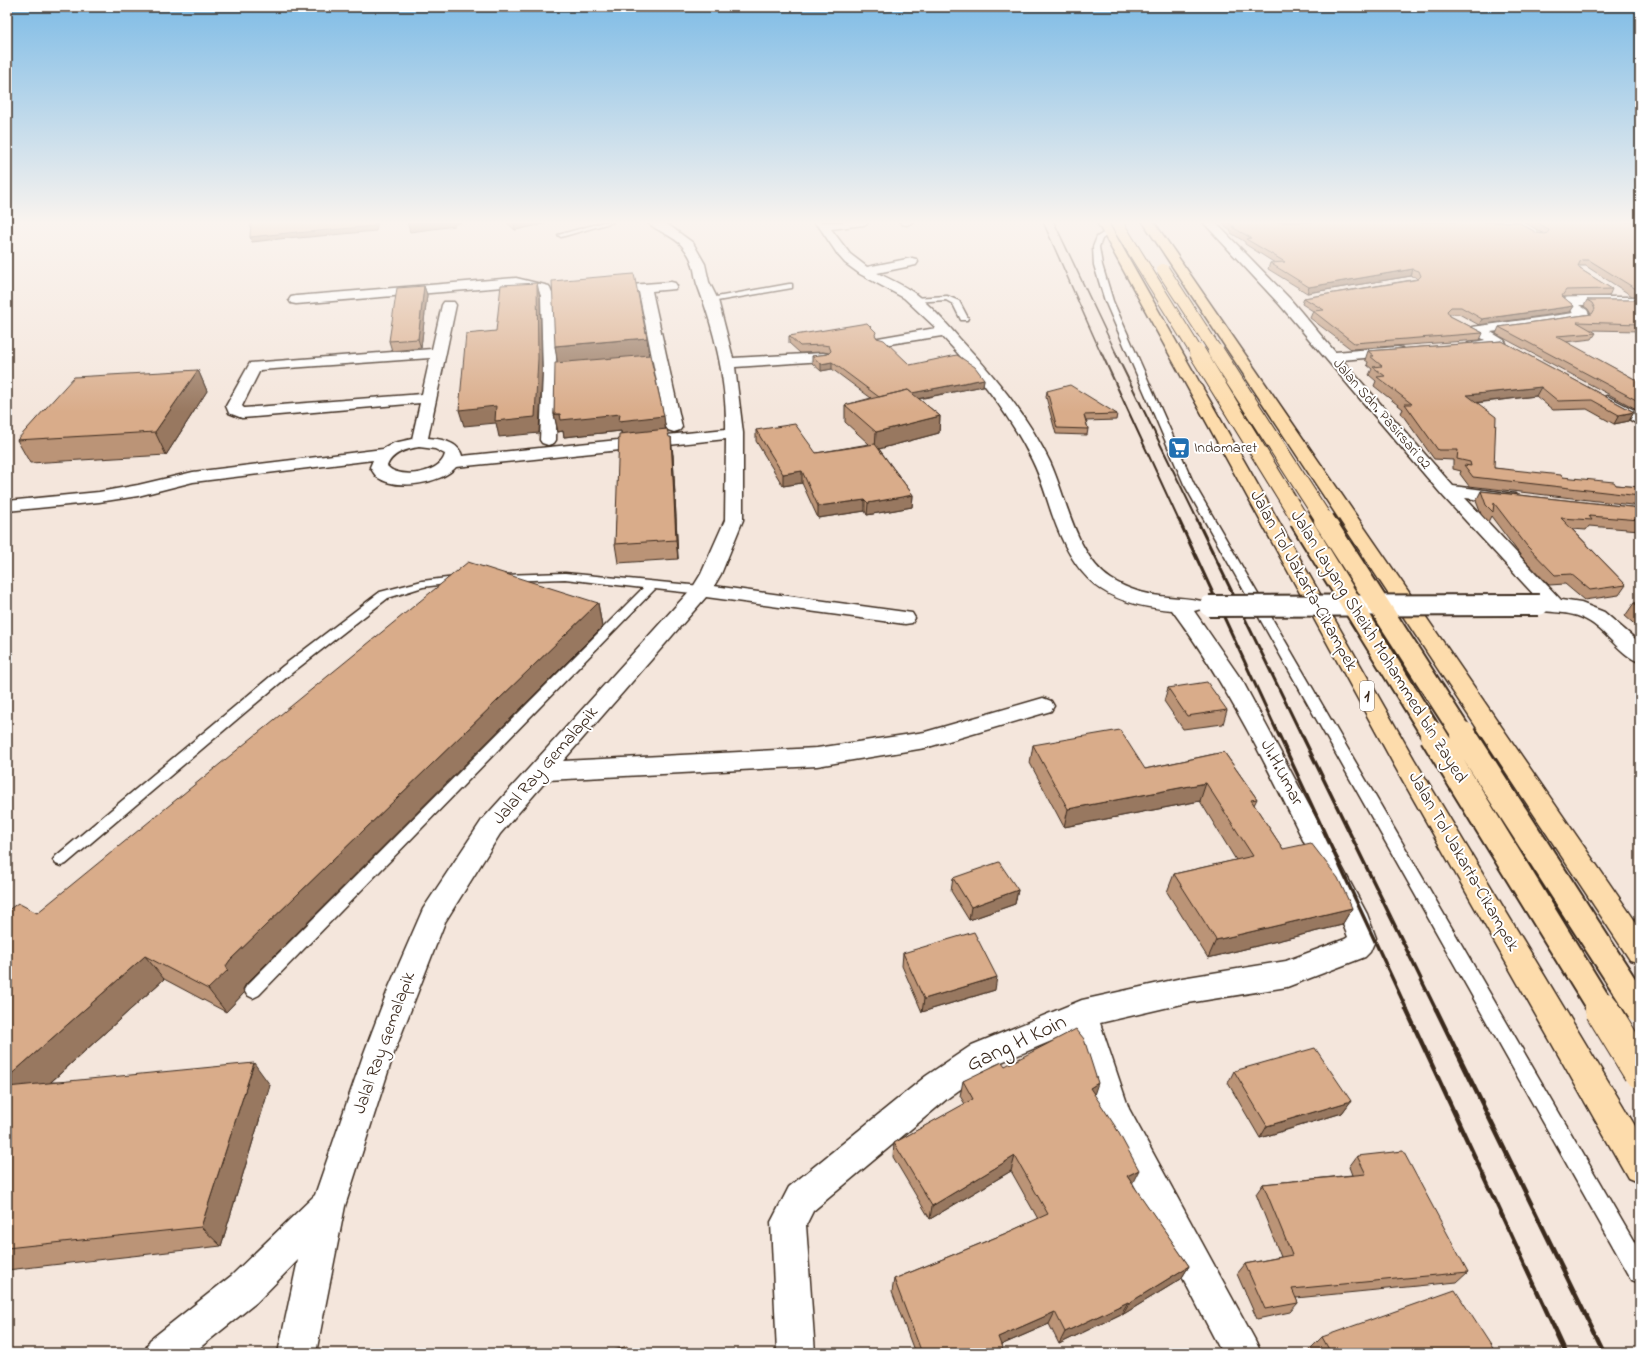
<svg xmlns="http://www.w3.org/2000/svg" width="1647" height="1360" viewBox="0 0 1647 1360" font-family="'Indie Flower',sans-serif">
  <rect width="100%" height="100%" fill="#f4e6dc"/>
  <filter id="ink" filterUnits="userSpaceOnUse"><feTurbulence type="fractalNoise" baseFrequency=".025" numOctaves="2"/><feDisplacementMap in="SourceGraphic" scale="8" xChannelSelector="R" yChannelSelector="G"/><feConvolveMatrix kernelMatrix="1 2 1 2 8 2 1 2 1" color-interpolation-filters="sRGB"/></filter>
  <g filter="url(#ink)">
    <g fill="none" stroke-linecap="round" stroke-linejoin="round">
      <!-- service casing -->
      <g stroke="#3b2a1e" stroke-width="3">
        <path id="service" d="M 604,222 L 613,222 L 561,237 L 558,235 Z
          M 1108,230 L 1111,232 L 1102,239 L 1099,247 L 1102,265 L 1113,301 L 1194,484 L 1640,1252 L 1640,1283 L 1632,1280 L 1184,484 L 1105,301 L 1094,265 L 1093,247 L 1097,237 Z
          M 789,284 L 792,284 L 792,288 L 711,302 L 707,300 L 711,298 Z
          M 947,296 L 959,301 L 968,318 L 967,320 L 961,320 L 953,304 L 946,300 L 914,302 L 910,300 L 914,298 Z
          M 565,573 L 701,586 L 705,587 L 707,590 L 705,593 L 701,594 L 655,589 L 259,995 L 253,998 L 247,995 L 244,990 L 247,985 L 643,588 L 565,579 L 500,581 L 496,580 L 494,578 L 496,576 L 500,575 Z
          M 464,576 L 468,577 L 470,579 L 468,581 L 423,587 L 388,598 L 293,672 L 66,864 L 61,866 L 56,864 L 53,860 L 56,856 L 283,666 L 380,592 L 422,581 Z"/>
      </g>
      <!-- minor casing -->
      <g stroke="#3b2a1e" stroke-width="3">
        <path id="minor" d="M 647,222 L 661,222 L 670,226 L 693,243 L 705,264 L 709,282 L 718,300 L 733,358 L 823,353 L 828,354 L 830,357 L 828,360 L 823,361 L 735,367 L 743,433 L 743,520 L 721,574 L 714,586 L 905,612 L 912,613 L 915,618 L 912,623 L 905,624 L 706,597 L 563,761 L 817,748 L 925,732 L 1043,698 L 1051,701 L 1054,706 L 1051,711 L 925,748 L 817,766 L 547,780 L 500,834 L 445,922 L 394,1053 L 345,1206 L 316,1353 L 278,1353 L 298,1260 L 257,1302 L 193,1353 L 144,1353 L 150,1340 L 231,1276 L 315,1195 L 364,1053 L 389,987 L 423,909 L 482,820 L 693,587 L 701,574 L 725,520 L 726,439 L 456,467 C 441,484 396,491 377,477 C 374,474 372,470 370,467 L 373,460 L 193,482 L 138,496 L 99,502 L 7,511 L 7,501 L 99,492 L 138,485 L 193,472 L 383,449 L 394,443 L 412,439 L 420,403 L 242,418 L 229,413 L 226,406 L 250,363 L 432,349 L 442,305 L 444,302 L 454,302 L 456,305 L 428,438 C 441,439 459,442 462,456 L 726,429 C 727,381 714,328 697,284 C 695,278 695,272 693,266 C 692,259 687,252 683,247 C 677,237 649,227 647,222 ZM 430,358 L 422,394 L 244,408 L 242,406 L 260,370 ZM 419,447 L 435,449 L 445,454 C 441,474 399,480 387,466 C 392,453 406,449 419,447 Z
          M 813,222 L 868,222 L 867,224 L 863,225 L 831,229 L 850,254 L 867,267 L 912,258 L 916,259 L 918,262 L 916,265 L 877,273 C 890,279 903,285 914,293 C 931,306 945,322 959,338 C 993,374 1029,418 1050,462 C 1067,499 1076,556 1111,579 C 1128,590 1148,595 1168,597 C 1179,598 1190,598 1201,601 L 1204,605 L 1201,609 L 1194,611 L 1243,682 L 1367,914 L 1376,938 L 1370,952 L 1365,957 L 1287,987 L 1182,1004 L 1100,1023 L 1129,1109 L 1255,1340 L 1261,1353 L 1222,1353 L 1104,1127 L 1073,1032 L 994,1065 L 948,1098 L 813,1211 L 806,1225 L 815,1353 L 777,1353 L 771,1222 L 789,1187 L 926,1076 L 972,1045 L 1082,1000 L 1182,978 L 1286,961 L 1345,939 L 1348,937 L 1339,914 C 1288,811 1241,703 1172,610 C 1102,604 1075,579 1052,514 C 1046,496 1041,478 1032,460 C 1010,415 977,373 942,336 L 883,345 L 878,344 L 876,341 L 878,338 L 936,328 L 904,298 L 860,274 L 845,263 L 838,255 L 820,228 Z
          M 900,222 L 913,222 L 907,225 L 902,224 Z
          M 1203,222 L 1215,222 L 1290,299 L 1335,352 L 1397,347 L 1402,348 L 1404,351 L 1402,354 L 1397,355 L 1342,360 L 1453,486 L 1515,494 L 1518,498 L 1515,502 L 1509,503 L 1465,498 L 1561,600 L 1581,603 L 1604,612 L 1640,643 L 1640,662 C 1622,657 1607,632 1590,622 C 1572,610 1553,614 1533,609 L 1530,605 L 1533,601 L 1538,599 L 1442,495 L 1280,305 Z
          M 516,278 L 549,286 L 553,296 L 557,374 L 556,440 L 554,443 L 548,445 L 542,443 L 540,440 L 543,374 L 541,296 L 539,291 L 516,286 L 296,304 L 291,303 L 289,300 L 291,297 L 296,296 Z
          M 671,282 L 675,283 L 677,286 L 675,289 L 652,291 L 682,427 L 680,430 L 674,432 L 668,430 L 666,427 L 639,292 L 625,292 L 624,289 L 625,286 L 630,285 Z
          M 1568,297 L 1640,297 L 1640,305 L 1579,305 L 1587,310 L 1590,316 L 1588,319 L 1491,332 L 1504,340 L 1506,343 L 1504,346 C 1493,349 1479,352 1468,349 L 1466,346 L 1468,343 L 1485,340 L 1472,333 L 1470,330 L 1472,327 L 1574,313 L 1560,302 L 1563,298 Z
          M 1607,396 L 1640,413 L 1640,424 L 1634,422 L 1602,404 L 1599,401 L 1602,398 Z"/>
      </g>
      <!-- motorway casing -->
      <g stroke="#3b2a1e" stroke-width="3">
        <path id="motorway" d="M 1097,222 L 1108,222 L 1414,759 L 1640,1134 L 1640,1183 L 1628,1178 L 1394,765 Z
          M 1143,222 L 1154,222 L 1640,928 L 1640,963 L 1630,960 Z"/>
      </g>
      <!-- service -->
      <use href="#service" fill="#fff" fill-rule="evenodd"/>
      <!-- minor -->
      <use href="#minor" fill="#fff" fill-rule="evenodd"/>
      <!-- motorway -->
      <use href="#motorway" fill="#fddcac" fill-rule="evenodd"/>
      <!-- rail-far4 -->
      <path stroke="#3b2a1e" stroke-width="1.5" d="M 1043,222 L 1101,353
        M 1054,222 L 1116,353"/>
      <!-- rail-far3 -->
      <path stroke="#3b2a1e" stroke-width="2" d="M 1101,352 L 1179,521
        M 1115,352 L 1198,521"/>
      <!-- rail-far2 -->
      <path stroke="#3b2a1e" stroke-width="3" d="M 1179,520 L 1279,736
        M 1197,520 L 1302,736"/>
      <!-- rail-far1 -->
      <path stroke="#3b2a1e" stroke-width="3.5" d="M 1279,735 L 1407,1010
        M 1302,735 L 1436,1010"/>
      <!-- rail -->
      <path stroke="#3b2a1e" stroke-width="4.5" d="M 1406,1009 L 1566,1353
        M 1436,1009 L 1604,1353"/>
      <!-- minor-bridge casing -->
      <g stroke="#3b2a1e" stroke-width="24" stroke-linecap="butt">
        <path id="minor-bridge" d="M 1209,606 L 1539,605"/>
      </g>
      <!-- motorway-bridge-far4 casing -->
      <g stroke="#3b2a1e" stroke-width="14" stroke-linecap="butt">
        <path id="motorway-bridge-far4" d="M 1116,222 L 1197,353
          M 1163,270 L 1217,353"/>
      </g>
      <!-- motorway-bridge-far3 casing -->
      <g stroke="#3b2a1e" stroke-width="18" stroke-linecap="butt">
        <path id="motorway-bridge-far3" d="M 1197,352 L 1301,521
          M 1216,352 L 1325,521"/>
      </g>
      <!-- motorway-bridge-far2 casing -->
      <g stroke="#3b2a1e" stroke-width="24" stroke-linecap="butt">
        <path id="motorway-bridge-far2" d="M 1300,520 L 1433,736
          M 1324,520 L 1463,736"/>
      </g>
      <!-- motorway-bridge-far1 casing -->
      <g stroke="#3b2a1e" stroke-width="30" stroke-linecap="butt">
        <path id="motorway-bridge-far1" d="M 1433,735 L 1602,1010
          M 1463,735 L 1640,1010"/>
      </g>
      <!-- motorway-bridge casing -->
      <g stroke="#3b2a1e" stroke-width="36" stroke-linecap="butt">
        <path id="motorway-bridge" d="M 1602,1009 L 1640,1071"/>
      </g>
      <!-- minor-bridge -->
      <use href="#minor-bridge" stroke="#fff" stroke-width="20"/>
      <!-- motorway-bridge-far4 -->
      <use href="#motorway-bridge-far4" stroke="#fddcac" stroke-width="12"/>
      <!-- motorway-bridge-far3 -->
      <use href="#motorway-bridge-far3" stroke="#fddcac" stroke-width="16"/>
      <!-- motorway-bridge-far2 -->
      <use href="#motorway-bridge-far2" stroke="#fddcac" stroke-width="20"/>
      <!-- motorway-bridge-far1 -->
      <use href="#motorway-bridge-far1" stroke="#fddcac" stroke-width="26"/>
      <!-- motorway-bridge -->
      <use href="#motorway-bridge" stroke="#fddcac" stroke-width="34"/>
    </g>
    <!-- wall -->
    <path fill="#bb9477" stroke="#3b2a1e" d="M 506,222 L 547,222 L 547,223 L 515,230 Z
      M 1221,222 L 1518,222 L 1537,233 L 1544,234 L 1524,222 L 1640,222 L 1640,296 L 1632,296 L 1586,266 L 1578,266 L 1580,269 L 1612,289 L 1609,296 L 1563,297 L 1574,306 L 1570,312 L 1479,325 L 1459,314 L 1449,314 L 1450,316 L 1483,333 L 1480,340 L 1351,349 L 1310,318 L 1313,311 L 1302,304 L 1304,298 L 1417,279 L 1416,277 L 1411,276 L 1307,293 L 1268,269 L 1270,263 L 1275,263 L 1245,244 L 1245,242 L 1231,233 L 1231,231 L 1225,227 L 1225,225 Z
      M 424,286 L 427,295 L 421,348 L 392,351 L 389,341 Z
      M 1587,300 L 1640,300 L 1640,331 L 1590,330 L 1596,333 L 1592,339 L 1566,342 L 1640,382 L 1640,411 L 1496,334 L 1499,327 L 1591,314 L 1588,309 L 1584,306 Z
      M 789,336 L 876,336 L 877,338 L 910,365 L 984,379 L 983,386 L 919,399 L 940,416 L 939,433 L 879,449 L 913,495 L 912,507 L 867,515 L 865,511 L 818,518 L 802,483 L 783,486 L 756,441 L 756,430 L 816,453 L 869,444 L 845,422 L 845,405 L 871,398 L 832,369 L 821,371 L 812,363 L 812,356 L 828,354 L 829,353 L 823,352 L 800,353 L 789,343 Z
      M 647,338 L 649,355 L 665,429 L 673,455 L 678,559 L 618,563 L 615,544 L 621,434 L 621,431 L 564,437 L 563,431 L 558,432 L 554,414 L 558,363 L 555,346 Z
      M 1502,341 L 1634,412 L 1629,421 L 1614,424 L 1587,409 L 1553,410 L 1536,396 L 1476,403 L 1494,468 L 1616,485 L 1640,487 L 1640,506 L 1469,486 L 1460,474 L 1461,471 L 1453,469 L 1453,460 L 1434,459 L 1401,413 L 1403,409 L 1374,386 L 1376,381 L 1369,375 L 1372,369 L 1367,365 L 1368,362 L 1365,360 L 1368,351 Z
      M 198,370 L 207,391 L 166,455 L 30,463 L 17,440 Z
      M 1047,391 L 1117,414 L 1116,420 L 1086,421 L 1088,429 L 1087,435 L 1056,434 L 1046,397 Z
      M 1481,491 L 1640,508 L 1640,530 L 1589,526 L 1586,530 L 1572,529 L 1626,585 L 1619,595 L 1584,600 L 1565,584 L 1549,585 L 1521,556 L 1491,516 L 1488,522 L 1481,514 L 1476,501 Z
      M 598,603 L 602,627 L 246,984 L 243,989 L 244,993 L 226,1012 L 164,979 L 51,1082 L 270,1085 L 221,1246 L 7,1270 L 7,911 L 37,913 Z
      M 1634,603 L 1640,603 L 1640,629 L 1625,616 Z
      M 1168,688 L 1227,710 L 1223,724 L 1183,729 L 1164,701 Z
      M 1033,745 L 1145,769 L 1224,752 L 1257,799 L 1254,805 L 1283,849 L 1352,908 L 1342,925 L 1208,958 L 1167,892 L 1174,874 L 1236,860 L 1200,801 L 1064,827 L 1030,763 Z
      M 953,878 L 1018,890 L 1015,904 L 969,920 L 951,891 Z
      M 903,953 L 995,990 L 922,1012 L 902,966 Z
      M 1005,1066 L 1094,1095 L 1132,1184 L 1189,1266 L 1181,1279 L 1122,1315 L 1121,1314 L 1059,1344 L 1049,1324 L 1001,1345 L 1004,1353 L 915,1353 L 892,1292 L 894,1279 L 1004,1234 L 1038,1219 L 1011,1171 L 930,1219 L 893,1157 L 894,1143 L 965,1104 L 960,1096 L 963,1081 Z
      M 1234,1071 L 1351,1101 L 1342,1113 L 1260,1138 L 1228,1083 Z
      M 1357,1156 L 1468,1272 L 1457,1282 L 1296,1298 L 1298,1303 L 1290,1312 L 1257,1319 L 1237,1274 L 1245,1264 L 1281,1257 L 1256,1194 L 1263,1184 L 1352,1175 L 1349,1167 Z
      M 1322,1337 L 1496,1353 L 1309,1353 L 1308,1351 Z"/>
    <!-- shaded-wall -->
    <path fill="#987861" stroke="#3b2a1e" d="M 71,222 L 84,222 L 72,224 Z
      M 375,222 L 378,222 L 376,231 L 298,238 L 297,237 L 252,242 L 250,237 Z
      M 407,222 L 466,222 L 454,224 L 455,226 L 410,232 Z
      M 514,222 L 547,222 L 547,223 L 515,230 Z
      M 1413,269 L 1411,276 L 1307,293 L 1309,287 Z
      M 537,283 L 540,297 L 542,374 L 539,433 L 499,437 L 496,423 L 464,426 L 459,410 Z
      M 424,286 L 427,295 L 421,348 L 418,339 Z
      M 1574,306 L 1570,312 L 1479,325 L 1482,319 Z
      M 647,338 L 649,359 L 558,367 L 555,346 Z
      M 832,362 L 832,369 L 821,371 L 821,364 Z
      M 198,370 L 207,391 L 166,455 L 155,432 Z
      M 984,379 L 983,386 L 881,406 L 881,399 Z
      M 1541,387 L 1536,396 L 1463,404 L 1467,395 Z
      M 1634,412 L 1629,421 L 1614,424 L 1619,415 Z
      M 554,414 L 620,414 L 664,416 L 666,434 L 622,438 L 621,431 L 564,437 L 563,431 L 558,432 Z
      M 940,416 L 939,433 L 875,450 L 876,432 Z
      M 671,437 L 673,455 L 678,559 L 676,540 Z
      M 802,471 L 802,483 L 783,486 L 783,474 Z
      M 913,495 L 912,507 L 867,515 L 868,503 Z
      M 865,500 L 865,511 L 818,518 L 818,506 Z
      M 598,603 L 602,627 L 246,984 L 243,989 L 244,993 L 226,1012 L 208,989 L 230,960 Z
      M 1206,783 L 1200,801 L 1064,827 L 1068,809 Z
      M 1018,890 L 1015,904 L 969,920 L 971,907 Z
      M 1352,908 L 1342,925 L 1208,958 L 1216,940 Z
      M 145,956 L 164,979 L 21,1109 L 7,1096 L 7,1078 Z
      M 997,977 L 995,990 L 922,1012 L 924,999 Z
      M 254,1063 L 270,1085 L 221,1246 L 201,1227 Z
      M 1098,1083 L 1093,1098 L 1090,1088 Z
      M 1351,1101 L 1342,1113 L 1260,1138 L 1267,1126 Z
      M 1015,1156 L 1011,1171 L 930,1219 L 932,1206 Z
      M 1139,1170 L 1132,1184 L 1127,1176 Z
      M 1189,1266 L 1181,1279 L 1122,1315 L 1129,1303 Z
      M 1128,1302 L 1121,1314 L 1059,1344 L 1065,1332 Z
      M 1055,1312 L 1049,1324 L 994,1348 L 998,1337 Z"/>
    <!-- building -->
    <path fill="#d9ac8a" stroke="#3b2a1e" d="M 251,222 L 375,222 L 374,226 L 296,233 L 297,232 L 250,237 Z
      M 1227,222 L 1518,222 L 1537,233 L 1546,234 L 1549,231 L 1548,229 L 1537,222 L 1640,222 L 1640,289 L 1636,289 L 1589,260 L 1581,260 L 1578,266 L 1580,269 L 1612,289 L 1566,290 L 1562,296 L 1574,306 L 1482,319 L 1461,307 L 1451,307 L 1447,311 L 1450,316 L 1483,333 L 1354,343 L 1313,311 L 1324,310 L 1304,298 L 1414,280 L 1418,279 L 1421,276 L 1419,271 L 1413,269 L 1309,287 L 1270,263 L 1285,262 L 1246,239 L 1251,238 L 1232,227 L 1235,227 Z
      M 634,274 L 647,338 L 555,346 L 552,281 Z
      M 537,283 L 538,358 L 535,417 L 495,421 L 496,406 L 459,410 L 466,334 L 496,331 L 501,285 Z
      M 424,286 L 418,339 L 389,341 L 397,288 Z
      M 1587,300 L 1640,300 L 1640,324 L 1577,322 L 1596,333 L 1556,336 L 1640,382 L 1640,402 L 1499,327 L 1592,314 L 1595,309 L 1592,303 Z
      M 867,323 L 876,332 L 875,335 L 877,338 L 884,340 L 910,365 L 957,355 L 975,367 L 984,379 L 912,393 L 908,390 L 879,397 L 832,362 L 821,364 L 812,356 L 828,354 L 831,351 L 829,346 L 823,345 L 800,346 L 789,336 Z
      M 1502,341 L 1634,412 L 1619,415 L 1592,400 L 1558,401 L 1541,387 L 1467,395 L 1496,417 L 1494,468 L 1561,475 L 1562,477 L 1614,482 L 1616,485 L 1640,487 L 1640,496 L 1473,477 L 1464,465 L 1471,466 L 1470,462 L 1457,459 L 1458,450 L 1438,450 L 1405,404 L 1412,404 L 1377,377 L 1385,376 L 1373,367 L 1382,366 L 1370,356 L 1374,356 L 1368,351 Z
      M 650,355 L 664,416 L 619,421 L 620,414 L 561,420 L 560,414 L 554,414 L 555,363 Z
      M 198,370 L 155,432 L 17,440 L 74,377 Z
      M 1070,385 L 1117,414 L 1084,415 L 1088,429 L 1057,428 L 1047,391 Z
      M 908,390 L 940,416 L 876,432 L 845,405 Z
      M 795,424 L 816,453 L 875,444 L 913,495 L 868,503 L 865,500 L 818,506 L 802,471 L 783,474 L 756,430 Z
      M 667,429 L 669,437 L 671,437 L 676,540 L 615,544 L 619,434 Z
      M 1481,491 L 1640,508 L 1640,520 L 1589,516 L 1592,520 L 1561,518 L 1626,585 L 1590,590 L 1571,574 L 1555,575 L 1527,546 L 1494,503 L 1493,512 L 1486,505 Z
      M 468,562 L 598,603 L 230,960 L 226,966 L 228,970 L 208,989 L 145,956 L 7,1078 L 7,911 L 18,903 L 37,913 Z
      M 1634,603 L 1640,603 L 1640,608 Z
      M 1207,682 L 1227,710 L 1187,716 L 1168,688 Z
      M 1120,730 L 1145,769 L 1224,752 L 1257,799 L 1251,800 L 1283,849 L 1311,843 L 1338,878 L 1352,908 L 1216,940 L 1174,874 L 1253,856 L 1206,783 L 1068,809 L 1033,745 Z
      M 999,862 L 1018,890 L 971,907 L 953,878 Z
      M 974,932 L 997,977 L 924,999 L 903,953 Z
      M 1076,1029 L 1084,1039 L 1098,1083 L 1090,1088 L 1115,1126 L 1139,1170 L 1127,1176 L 1189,1266 L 1129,1303 L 1128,1302 L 1065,1332 L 1055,1312 L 998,1337 L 1004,1353 L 922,1353 L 894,1279 L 1004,1234 L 1048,1214 L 1015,1156 L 932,1206 L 894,1143 L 973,1099 L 963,1081 L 1002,1062 L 1005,1066 Z
      M 1315,1048 L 1351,1101 L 1267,1126 L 1234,1071 Z
      M 254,1063 L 201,1227 L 7,1248 L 7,1087 Z
      M 1403,1151 L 1468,1272 L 1292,1289 L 1298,1303 L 1265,1309 L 1245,1264 L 1292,1255 L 1263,1184 L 1366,1174 L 1357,1156 Z
      M 1455,1290 L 1496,1353 L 1331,1353 L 1322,1337 Z
      M 627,1346 L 628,1353 L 606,1353 Z"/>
  </g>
  <!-- sky -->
  <linearGradient id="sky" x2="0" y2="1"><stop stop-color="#7fbce6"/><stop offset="0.54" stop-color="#faf4ef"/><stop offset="1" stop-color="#faf4ef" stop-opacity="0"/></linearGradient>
  <rect width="1647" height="412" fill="url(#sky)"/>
  <!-- icons -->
  <defs>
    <g id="supermarket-square" transform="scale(1.15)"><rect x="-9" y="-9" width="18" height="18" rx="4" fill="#1f6fb2" stroke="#fff"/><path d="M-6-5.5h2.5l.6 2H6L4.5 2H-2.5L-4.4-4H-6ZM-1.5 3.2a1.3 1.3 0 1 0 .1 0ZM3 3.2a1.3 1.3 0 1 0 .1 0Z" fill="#fff"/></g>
  </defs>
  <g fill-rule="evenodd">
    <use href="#supermarket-square" x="1179" y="448"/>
  </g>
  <g text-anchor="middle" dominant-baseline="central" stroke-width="4" stroke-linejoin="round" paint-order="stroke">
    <!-- far-street labels -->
    <g font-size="15" fill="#3b2a1e" stroke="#fff">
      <text transform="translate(1382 414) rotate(49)">Jalan Sdn. Pasirsari 02</text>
    </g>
    <!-- far-poi labels -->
    <g font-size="15" fill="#3b2a1e" stroke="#fff" text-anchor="start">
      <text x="1194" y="448">Indomaret</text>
    </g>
    <!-- shield labels -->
    <rect fill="#fff" stroke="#766a62" stroke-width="1" x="1360" y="681" width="14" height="30" rx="3"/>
    <g font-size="17" font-weight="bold" fill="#3b2a1e">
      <text x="1367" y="696">1</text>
    </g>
    <!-- street labels -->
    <g font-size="18" fill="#3b2a1e" stroke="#fff">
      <text transform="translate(1303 581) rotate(61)">Jalan Tol Jakarta–Cikampek</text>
      <text transform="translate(1378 647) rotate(58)">Jalan Layang Sheikh Mohammed bin Zayed</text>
      <text transform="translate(546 766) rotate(-49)">Jalal Ray Gemalapik</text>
      <text transform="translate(1281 773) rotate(62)">JI.H.Umar</text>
      <text transform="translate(1463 862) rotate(60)">Jalan Tol Jakarta–Cikampek</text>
      <text transform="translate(385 1043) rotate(-70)">Jalal Ray Gemalapik</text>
    </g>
    <!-- near-street labels -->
    <g font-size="22" fill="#3b2a1e" stroke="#fff">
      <text transform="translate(1017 1044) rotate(-25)">Gang H Koin</text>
    </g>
  </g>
  <!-- margin -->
  <rect width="1647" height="1360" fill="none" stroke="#fff" stroke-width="24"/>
  <rect x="12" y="12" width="1623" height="1336" fill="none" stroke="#3b2a1e" stroke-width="1.5" filter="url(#ink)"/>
</svg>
